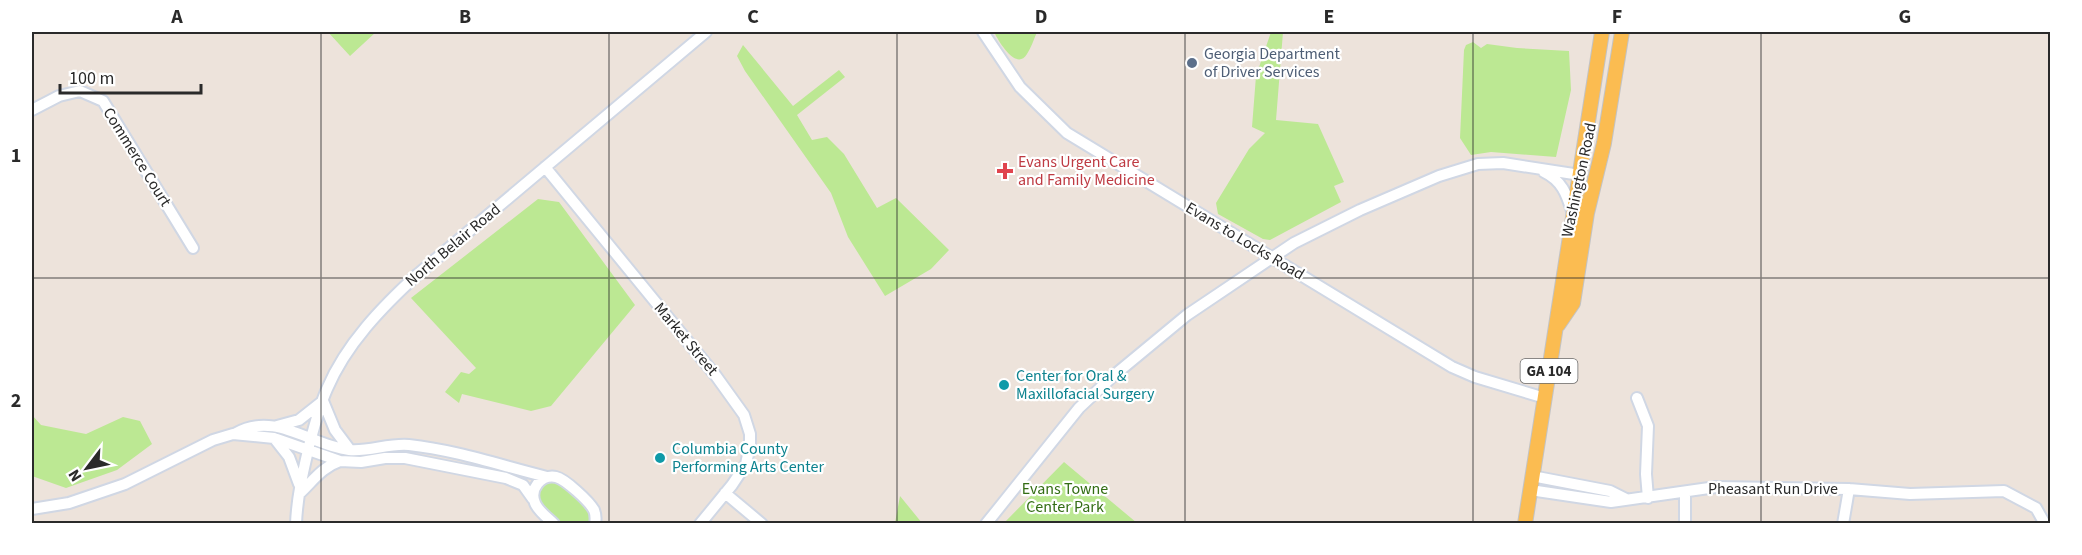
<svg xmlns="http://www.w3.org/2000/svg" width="2082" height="555" viewBox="0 0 2082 555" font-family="'Source Sans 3',sans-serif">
  <rect width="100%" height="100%" fill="#ede3db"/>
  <!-- green -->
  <path fill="#bce893" d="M 328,32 L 376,32 L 350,56 Z
    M 994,32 L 1037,32 C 1034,39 1031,48 1027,54 C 1016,72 998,40 994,32 Z
    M 1271,32 L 1283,32 L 1276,120 L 1318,124 L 1344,182 L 1334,186 L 1341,202 L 1270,240 L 1263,239 L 1218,214 L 1216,203 L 1249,149 L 1265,133 L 1252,127 L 1256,76 Z
    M 1473,42 L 1481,48 L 1487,44 L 1517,48 L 1569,51 L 1571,90 L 1556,157 L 1491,152 L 1471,155 L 1460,138 L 1464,50 L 1466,45 Z
    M 743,45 L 793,106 L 839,70 L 845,77 L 797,115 L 812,140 L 827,137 L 844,154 L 877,208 L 896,198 L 949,250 L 931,269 L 885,296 L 848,237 L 831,193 L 745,71 L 737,56 Z
    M 538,199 L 559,202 L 635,305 L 551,406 L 531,411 L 462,394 L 459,403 L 445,392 L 461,372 L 469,374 L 476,368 L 411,298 Z
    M 32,415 L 41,425 L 86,434 L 123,417 L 140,421 L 152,444 L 117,470 L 66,488 L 32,476 Z
    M 1064,462 L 1137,523 L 1004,523 Z
    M 550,481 L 559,482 L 587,508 L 591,518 L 590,523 L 562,523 C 549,511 524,496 550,481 Z
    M 900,496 L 922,523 L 895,523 Z"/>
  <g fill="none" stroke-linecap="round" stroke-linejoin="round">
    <!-- minor casing -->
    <g stroke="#d0d7e4" stroke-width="14">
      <path id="minor" d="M 983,32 L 1020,87 L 1067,133 L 1452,367 L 1475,377 L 1545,398
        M 32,110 L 59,96 L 80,91 L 103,101 L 193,248
        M 545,167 L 716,376 L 744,415 L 750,434 L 750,445 L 746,464 L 732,485 L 700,524
        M 1544,172 C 1563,181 1567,196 1573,214
        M 1637,398 L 1648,426 L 1646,474 L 1648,498
        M 277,426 L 299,420 L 323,401 L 335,430 L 350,450
        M 236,433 C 275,411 310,445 349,450 C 369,452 389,443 409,445 C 456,450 502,466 547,477
        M 274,438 L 289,457 L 299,484
        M 1532,476 L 1610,491 L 1626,499
        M 1530,490 L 1611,502 L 1716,487 L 1849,489 L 1910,494 L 2004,491 L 2036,508 L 2045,524
        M 1685,492 L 1685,524
        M 725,493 L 762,524
        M 299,494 C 313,481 322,467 340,461
        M 32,509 L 69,503 L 125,484 L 213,440 L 233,434 L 274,438 L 340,461 L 361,462 L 385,458 L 405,458 L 506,478 L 523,485 L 533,499
        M 296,524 C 297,497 303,472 309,446 C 314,427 319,407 327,389 C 346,344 382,307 418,274 L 706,32
        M 554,524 C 548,518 538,511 535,503 C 529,489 541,474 556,477 C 565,479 589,501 594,510 C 596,515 596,519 595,524
        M 986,524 L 1079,408 L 1112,377 L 1187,315 L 1294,243 L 1360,210 L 1439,176 L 1478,164 L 1503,163 L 1580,175
        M 1843,524 L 1849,489"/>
    </g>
    <!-- major casing -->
    <g stroke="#c3c3c3" stroke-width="16">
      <path id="major" d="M 1558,325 L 1573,303 L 1587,213 L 1604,143 L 1622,32
        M 1525,524 L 1602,32"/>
    </g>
    <!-- minor -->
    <use href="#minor" stroke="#fff" stroke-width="10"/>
    <!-- major -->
    <use href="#major" stroke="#fbbc51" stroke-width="14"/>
  </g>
  <!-- grid -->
  <path fill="none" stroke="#2a2a2a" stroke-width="1.5" stroke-opacity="0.55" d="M 321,32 L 321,524M 609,32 L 609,524M 897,32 L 897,524M 1185,32 L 1185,524M 1473,32 L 1473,524M 1761,32 L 1761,524M 32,278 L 2050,278"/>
  <!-- markers -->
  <circle fill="#5c6f8a" stroke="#fff" stroke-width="2" cx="1192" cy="63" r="6"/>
  <path fill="#e0444e" stroke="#fff" stroke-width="2" d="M1002 162h6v6h6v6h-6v6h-6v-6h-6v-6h6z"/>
  <g fill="#0f9aa8" stroke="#fff" stroke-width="2">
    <circle cx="1004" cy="385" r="6"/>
    <circle cx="660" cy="458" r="6"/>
  </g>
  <g text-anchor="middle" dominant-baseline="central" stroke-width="4.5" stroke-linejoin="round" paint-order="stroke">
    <!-- shield labels -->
    <rect fill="#fff" stroke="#6a6a6a" stroke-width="1.5" x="1520.5" y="359" width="57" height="24" rx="4.5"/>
    <g font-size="15" font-weight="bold" fill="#2a2a2a">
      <text x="1549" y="371">GA 104</text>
    </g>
    <!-- service labels -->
    <g font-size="16" fill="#4e5e75" stroke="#fff" text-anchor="start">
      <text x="1204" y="54">Georgia Department<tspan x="1204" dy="18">of Driver Services</tspan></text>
    </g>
    <!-- street labels -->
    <g font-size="16" fill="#2a2a2a" stroke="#fff">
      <text transform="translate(137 157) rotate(58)">Commerce Court</text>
      <text transform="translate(1579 180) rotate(-78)">Washington Road</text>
      <text transform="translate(1245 241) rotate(31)">Evans to Locks Road</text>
      <text transform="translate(453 245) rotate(-40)">North Belair Road</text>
      <text transform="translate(686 339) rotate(50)">Market Street</text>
      <text x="1773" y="489">Pheasant Run Drive</text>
    </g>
    <!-- health labels -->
    <g font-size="16" fill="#be3a42" stroke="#fff" text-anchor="start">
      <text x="1018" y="162">Evans Urgent Care<tspan x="1018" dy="18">and Family Medicine</tspan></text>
    </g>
    <!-- culture labels -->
    <g font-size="16" fill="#0d838f" stroke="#fff" text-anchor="start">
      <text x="1016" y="376">Center for Oral &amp;<tspan x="1016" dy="18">Maxillofacial Surgery</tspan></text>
      <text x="672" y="449">Columbia County<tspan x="672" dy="18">Performing Arts Center</tspan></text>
    </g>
    <!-- park labels -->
    <g font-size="16" fill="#336d14" stroke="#fff">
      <text x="1065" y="489">Evans Towne<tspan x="1065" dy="18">Center Park</tspan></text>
    </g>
  </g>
  <!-- border -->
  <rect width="2082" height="555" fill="none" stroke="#ffffff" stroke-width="66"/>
  <!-- north arrow -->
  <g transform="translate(87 468) rotate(238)" stroke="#ffffff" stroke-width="4.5" paint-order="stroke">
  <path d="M0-4.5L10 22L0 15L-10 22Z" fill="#2a2a2a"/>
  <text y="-9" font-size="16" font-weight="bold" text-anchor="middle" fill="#2a2a2a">N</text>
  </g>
  <!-- scale -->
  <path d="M60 84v9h141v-9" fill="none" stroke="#2a2a2a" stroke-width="3"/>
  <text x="69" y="84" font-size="18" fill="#2a2a2a" stroke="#ffffff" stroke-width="4.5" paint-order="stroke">100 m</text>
  <rect x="33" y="33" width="2016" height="489" fill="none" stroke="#2a2a2a" stroke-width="2"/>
  <g font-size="20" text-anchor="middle" font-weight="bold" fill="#2a2a2a">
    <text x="177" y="23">A</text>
    <text x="465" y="23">B</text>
    <text x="753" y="23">C</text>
    <text x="1041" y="23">D</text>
    <text x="1329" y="23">E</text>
    <text x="1617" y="23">F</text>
    <text x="1905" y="23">G</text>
    <text x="16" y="162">1</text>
    <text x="16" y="407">2</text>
  </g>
</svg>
